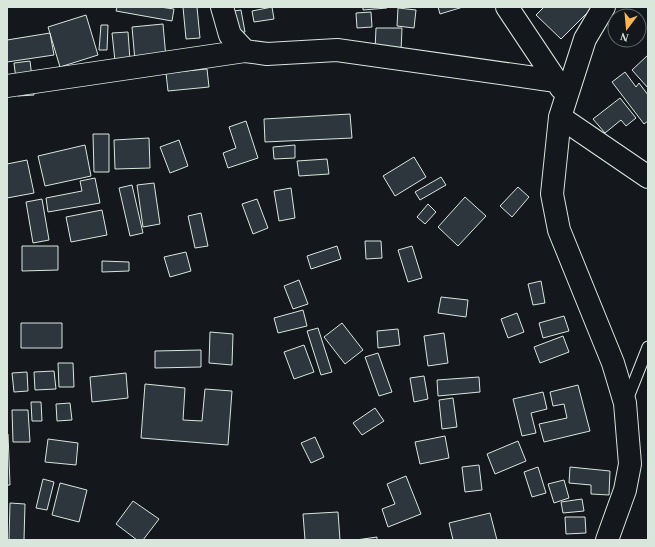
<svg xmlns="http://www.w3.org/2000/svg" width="655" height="547" viewBox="0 0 655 547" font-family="Georgia,serif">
  <rect width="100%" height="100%" fill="#14181c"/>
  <!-- building -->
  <path fill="#2c363c" stroke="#d8e6dc" d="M 117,7 L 160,7 L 174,9 L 172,21 L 116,11 Z
    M 183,7 L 197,7 L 200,38 L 186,39 Z
    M 272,7 L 274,19 L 254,22 L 252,11 Z
    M 363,7 L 387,7 L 387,8 L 363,10 Z
    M 438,7 L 463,7 L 440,14 Z
    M 544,7 L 593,7 L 561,39 L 536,15 Z
    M 398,8 L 416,10 L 414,28 L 397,26 Z
    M 241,10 L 245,32 L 237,33 L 234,11 Z
    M 371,12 L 372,27 L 357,28 L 356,13 Z
    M 86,15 L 98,55 L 60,67 L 48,27 Z
    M 163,24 L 166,58 L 135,61 L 132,27 Z
    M 101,25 L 108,25 L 107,50 L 99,50 Z
    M 376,28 L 402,28 L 401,51 L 375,50 Z
    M 128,32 L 130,60 L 115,61 L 112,33 Z
    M 50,33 L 54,55 L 7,62 L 7,40 Z
    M 648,55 L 648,88 L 632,70 Z
    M 30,61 L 34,95 L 18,96 L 14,63 Z
    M 207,69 L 209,87 L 168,91 L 166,73 Z
    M 625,72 L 636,87 L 639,83 L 648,95 L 648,121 L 644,124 L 612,82 Z
    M 620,98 L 636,118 L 626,126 L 621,120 L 605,133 L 593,119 Z
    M 350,114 L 352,138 L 265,142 L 264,119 Z
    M 246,121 L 258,158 L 228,168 L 223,153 L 236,148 L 229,127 Z
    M 93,134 L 109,134 L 109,172 L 94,172 Z
    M 149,138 L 150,168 L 115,169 L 114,140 Z
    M 179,140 L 188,166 L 170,173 L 160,147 Z
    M 85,145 L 91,176 L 45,186 L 38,156 Z
    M 295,145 L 295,158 L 274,159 L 273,147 Z
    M 414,157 L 426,177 L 395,196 L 383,176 Z
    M 327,159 L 329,174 L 299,176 L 297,161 Z
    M 27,160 L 34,193 L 7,198 L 7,164 Z
    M 441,177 L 446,185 L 420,200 L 415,192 Z
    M 95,178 L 100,203 L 48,212 L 46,198 L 82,191 L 80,181 Z
    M 154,183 L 160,224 L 143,227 L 137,185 Z
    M 132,185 L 143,233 L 130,236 L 119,188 Z
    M 518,187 L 529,197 L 512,217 L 500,206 Z
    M 291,188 L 295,218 L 279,221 L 274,191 Z
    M 465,197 L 486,216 L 458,246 L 438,227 Z
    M 42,199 L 49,240 L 33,243 L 26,202 Z
    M 257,199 L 268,228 L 253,234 L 242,204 Z
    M 428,204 L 436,212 L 425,224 L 417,217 Z
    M 102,210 L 107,235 L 71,242 L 66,217 Z
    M 201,213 L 208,246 L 195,248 L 188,216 Z
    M 365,241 L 381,241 L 382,258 L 366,259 Z
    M 22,246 L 58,246 L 58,270 L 22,271 Z
    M 337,246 L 341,259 L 311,269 L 307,256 Z
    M 412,246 L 422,278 L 408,282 L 398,250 Z
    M 186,252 L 191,271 L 170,277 L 164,257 Z
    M 102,261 L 129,262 L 129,271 L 102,272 Z
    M 299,280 L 308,304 L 293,309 L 284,286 Z
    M 541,281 L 545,303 L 533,305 L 528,284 Z
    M 441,297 L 468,300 L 466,317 L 438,313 Z
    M 303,310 L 307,326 L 278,333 L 274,318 Z
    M 517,313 L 524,332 L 508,338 L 501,319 Z
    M 564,316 L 569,331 L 543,338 L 539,323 Z
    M 21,323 L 62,323 L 62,348 L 21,348 Z
    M 342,323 L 363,350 L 345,364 L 324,337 Z
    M 318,328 L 332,372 L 321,375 L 307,331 Z
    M 398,329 L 400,345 L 378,348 L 377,331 Z
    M 210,332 L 233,334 L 232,365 L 209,363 Z
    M 444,333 L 448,363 L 428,366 L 424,336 Z
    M 563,336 L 569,352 L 540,363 L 534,347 Z
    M 304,345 L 314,372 L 294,379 L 284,352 Z
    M 201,350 L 201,367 L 155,368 L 155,351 Z
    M 378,353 L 392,392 L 379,396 L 365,357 Z
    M 58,363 L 73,363 L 74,387 L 59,387 Z
    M 54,371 L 56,389 L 35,390 L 34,372 Z
    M 27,372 L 28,391 L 14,392 L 12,373 Z
    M 126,373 L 128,398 L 92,402 L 90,377 Z
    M 424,376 L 428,399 L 414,402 L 410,378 Z
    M 479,377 L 480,392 L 438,396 L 437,380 Z
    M 145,384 L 185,388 L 183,420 L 202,421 L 205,389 L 232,391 L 228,445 L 141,438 Z
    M 578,385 L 590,431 L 544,442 L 539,424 L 567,418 L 564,404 L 553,406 L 550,392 Z
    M 543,392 L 547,409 L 531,413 L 536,433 L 522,436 L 513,399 Z
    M 453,398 L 457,427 L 442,429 L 439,400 Z
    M 31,402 L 41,402 L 42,421 L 32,421 Z
    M 70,403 L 72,420 L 57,421 L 56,404 Z
    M 375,408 L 384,421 L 362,435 L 353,423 Z
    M 12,410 L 28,410 L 30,442 L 13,442 Z
    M 7,434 L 8,434 L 10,485 L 7,485 Z
    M 445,436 L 449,458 L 420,464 L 415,442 Z
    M 315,437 L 324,457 L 311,463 L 301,443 Z
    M 48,439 L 78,443 L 76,465 L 45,462 Z
    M 518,441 L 526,461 L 495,474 L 487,454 Z
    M 479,465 L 482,490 L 465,492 L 462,467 Z
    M 538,467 L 546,493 L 532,497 L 524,472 Z
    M 570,467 L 610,471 L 609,495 L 591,494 L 591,485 L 569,483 Z
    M 406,476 L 421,514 L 388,527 L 382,509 L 395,504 L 387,484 Z
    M 43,479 L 54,482 L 47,510 L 36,508 Z
    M 564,480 L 569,498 L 554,503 L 548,484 Z
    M 60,483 L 87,490 L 79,522 L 52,515 Z
    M 582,499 L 584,511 L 563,513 L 561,502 Z
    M 133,501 L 159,519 L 143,540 L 137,540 L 116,524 Z
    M 10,503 L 25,504 L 24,540 L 9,540 Z
    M 338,512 L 340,540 L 305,540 L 303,514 Z
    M 490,513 L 497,540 L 453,540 L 449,523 Z
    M 565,517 L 585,517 L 586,533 L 566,534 Z
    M 377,537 L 377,540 L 356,540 Z"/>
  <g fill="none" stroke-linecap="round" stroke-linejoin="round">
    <!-- lane casing -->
    <g stroke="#d8e6dc" stroke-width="13">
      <path id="lane" d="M 627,400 L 648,347"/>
    </g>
    <!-- street casing -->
    <g stroke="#d8e6dc" stroke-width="24">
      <path id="street" d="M 222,7 L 230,35 L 245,51 L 267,54 L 337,50 L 556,81
        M 507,7 L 561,88
        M 604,7 L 585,39 L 560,117 L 552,194 L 559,230 L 613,363 L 625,403 L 630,464 L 625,490 L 607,540
        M 7,86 L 245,51
        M 560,117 L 648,177"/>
    </g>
    <!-- lane -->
    <use href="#lane" stroke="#14181c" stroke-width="11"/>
    <!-- street -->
    <use href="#street" stroke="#14181c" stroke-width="22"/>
  </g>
  <!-- border -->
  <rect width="655" height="547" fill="none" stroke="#d8e6dc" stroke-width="16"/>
  <!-- north arrow -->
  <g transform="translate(627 28) rotate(196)"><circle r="19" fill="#14181c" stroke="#626a69"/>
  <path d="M0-3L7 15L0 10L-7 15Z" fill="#ffb74d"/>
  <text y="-6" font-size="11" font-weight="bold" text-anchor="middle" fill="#d8e6dc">N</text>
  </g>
</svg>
